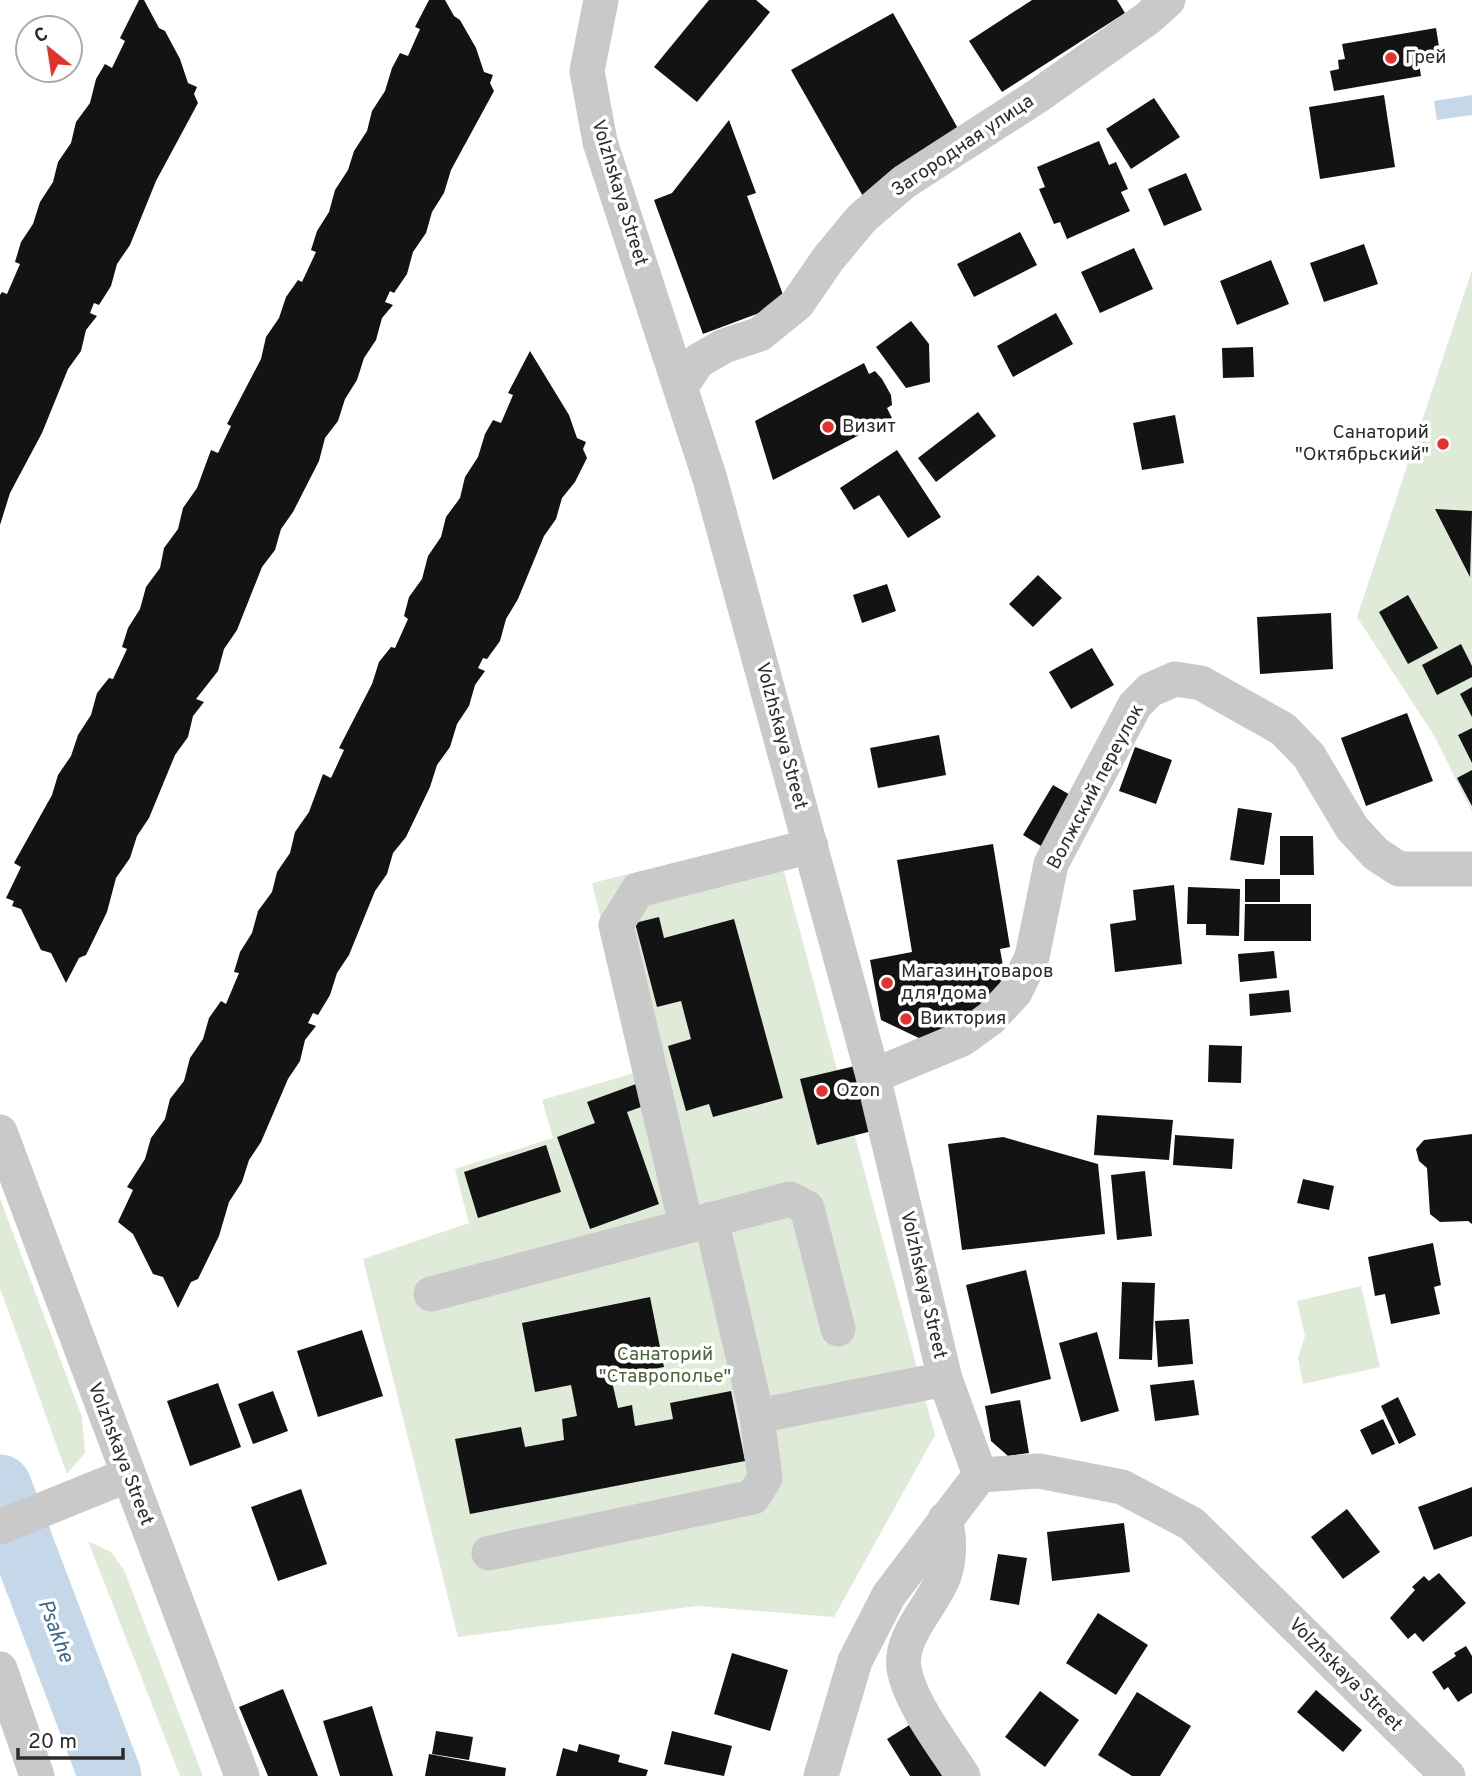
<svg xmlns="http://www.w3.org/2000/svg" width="1472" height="1776" viewBox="0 0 1472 1776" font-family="Overpass,sans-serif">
  <rect width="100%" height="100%" fill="#fff"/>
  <!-- green -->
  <path fill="#e0ead9" d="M 1472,270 L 1472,812 L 1435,737 L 1357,617 Z
    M 775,838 L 935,1435 L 834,1617 L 697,1606 L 458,1637 L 363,1259 L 469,1223 L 455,1169 L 553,1138 L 542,1100 L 638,1072 L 592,883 Z
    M 0,1198 L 82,1417 L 85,1453 L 67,1474 L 0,1288 Z
    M 1361,1286 L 1380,1367 L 1303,1384 L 1298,1358 L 1305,1336 L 1297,1301 Z
    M 88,1541 L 111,1552 L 124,1570 L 203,1776 L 180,1776 Z"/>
  <!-- water -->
  <path fill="#c5d8ea" d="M 1472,95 L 1472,115 L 1437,120 L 1434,101 Z"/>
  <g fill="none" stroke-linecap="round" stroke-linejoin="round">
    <!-- river -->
    <path stroke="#c5d8ea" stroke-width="63" d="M 0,1486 L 110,1776"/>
  </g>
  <!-- building -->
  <path fill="#131313" d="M 139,0 L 144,0 L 159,28 L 165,31 L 180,59 L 188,83 L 197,87 L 194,94 L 198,103 L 156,181 L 130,245 L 117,264 L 111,286 L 99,305 L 94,303 L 90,313 L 97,316 L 86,330 L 81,351 L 68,369 L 42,433 L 10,493 L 0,525 L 0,295 L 2,292 L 7,294 L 20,264 L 15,262 L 21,242 L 33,224 L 40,202 L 53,182 L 58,162 L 71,143 L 76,122 L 90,103 L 96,79 L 105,64 L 112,68 L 125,41 L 120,38 Z
    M 429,0 L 445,0 L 454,16 L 460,20 L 476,48 L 484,72 L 493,75 L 490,83 L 494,91 L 451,170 L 444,193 L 432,212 L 426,233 L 413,252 L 407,274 L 394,293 L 390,291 L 385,302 L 393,305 L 382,318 L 376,340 L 364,358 L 357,380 L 345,399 L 338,421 L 325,438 L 319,461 L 293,512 L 281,529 L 275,550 L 262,567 L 237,630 L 224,649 L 218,671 L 196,699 L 204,702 L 193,716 L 188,737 L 175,755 L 149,818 L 137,836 L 130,858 L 116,878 L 107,912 L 86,955 L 79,958 L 66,983 L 51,953 L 41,950 L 21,909 L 12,906 L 14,901 L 6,898 L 21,867 L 14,863 L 52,795 L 58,775 L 71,756 L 78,735 L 91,715 L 97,693 L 109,678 L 113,679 L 127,649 L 122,647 L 128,628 L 140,609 L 146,587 L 160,568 L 164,548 L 178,529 L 183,508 L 197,488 L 211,450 L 218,453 L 231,426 L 227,424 L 261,359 L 266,337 L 279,318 L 286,297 L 298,280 L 302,282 L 316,252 L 311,250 L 317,231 L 329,212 L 335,190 L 348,170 L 354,151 L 367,131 L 372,111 L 385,91 L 392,68 L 400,53 L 408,56 L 420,29 L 415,27 Z
    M 709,0 L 756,0 L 770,12 L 697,102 L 654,67 Z
    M 1032,0 L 1117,0 L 1125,13 L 1002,92 L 969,41 Z
    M 893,13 L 965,141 L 864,198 L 791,70 Z
    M 1436,28 L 1440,53 L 1427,55 L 1428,62 L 1419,63 L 1421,76 L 1334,91 L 1330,71 L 1339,69 L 1338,60 L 1345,59 L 1342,44 Z
    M 1384,95 L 1395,167 L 1320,179 L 1309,107 Z
    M 1154,98 L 1180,137 L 1131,169 L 1106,129 Z
    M 729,120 L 756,193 L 747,196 L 786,303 L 703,334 L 654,200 L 672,193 Z
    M 1099,141 L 1109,165 L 1116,162 L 1128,189 L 1121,192 L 1130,211 L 1067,239 L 1060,222 L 1054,224 L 1039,189 L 1045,187 L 1037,167 Z
    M 1186,173 L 1202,210 L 1164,226 L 1148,189 Z
    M 1020,232 L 1037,265 L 974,297 L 957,264 Z
    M 1364,244 L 1378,284 L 1324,302 L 1310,263 Z
    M 1134,248 L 1153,289 L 1100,313 L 1081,272 Z
    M 1271,260 L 1289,304 L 1237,325 L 1220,281 Z
    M 1056,313 L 1073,344 L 1013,377 L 997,346 Z
    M 911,321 L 929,344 L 930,382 L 906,388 L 876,347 Z
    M 1253,347 L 1254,377 L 1223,378 L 1222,348 Z
    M 530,351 L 569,415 L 577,438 L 586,442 L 583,449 L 587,458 L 575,482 L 562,498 L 556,519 L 544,536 L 518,599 L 506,619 L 500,641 L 487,659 L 483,658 L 478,668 L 485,671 L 475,685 L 469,706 L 457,724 L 450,747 L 437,765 L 430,787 L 406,837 L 393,853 L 387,874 L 375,891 L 349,955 L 337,973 L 330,995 L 318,1015 L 313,1013 L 308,1023 L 316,1026 L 305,1040 L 300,1061 L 288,1079 L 261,1142 L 249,1160 L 242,1182 L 229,1202 L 219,1236 L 198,1279 L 191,1282 L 178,1308 L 163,1277 L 153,1274 L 133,1234 L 118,1222 L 133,1190 L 127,1187 L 145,1159 L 151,1138 L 165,1119 L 170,1099 L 184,1081 L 190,1058 L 203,1039 L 209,1018 L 221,1001 L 226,1004 L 239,973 L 234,972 L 240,952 L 252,933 L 258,911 L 272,892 L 277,872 L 290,853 L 295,832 L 309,812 L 323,774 L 331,778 L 344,750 L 339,748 L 372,684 L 379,662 L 391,647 L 395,648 L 408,619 L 404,616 L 409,597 L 422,579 L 428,556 L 441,537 L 446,517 L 460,498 L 465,477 L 478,457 L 485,434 L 493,420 L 501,423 L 513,395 L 508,393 Z
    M 864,363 L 869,374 L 875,371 L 882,379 L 891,395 L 892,405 L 887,408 L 892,418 L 773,480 L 755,421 Z
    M 978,412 L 996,436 L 936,482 L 918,458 Z
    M 1175,415 L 1184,463 L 1142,470 L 1133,423 Z
    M 897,450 L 941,517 L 908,538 L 879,495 L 854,510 L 840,488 Z
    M 1435,509 L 1472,511 L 1470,577 Z
    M 1038,575 L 1062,598 L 1033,627 L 1009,604 Z
    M 887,584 L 896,611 L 862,623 L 853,595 Z
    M 1408,595 L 1438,648 L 1408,664 L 1379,612 Z
    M 1331,613 L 1333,669 L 1260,674 L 1257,617 Z
    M 1461,644 L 1472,666 L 1472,677 L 1437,695 L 1422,665 Z
    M 1092,648 L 1114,685 L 1071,709 L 1049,672 Z
    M 1472,687 L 1472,717 L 1460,694 Z
    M 1407,713 L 1433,781 L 1366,806 L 1341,738 Z
    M 1472,728 L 1472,763 L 1458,735 Z
    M 939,735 L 946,775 L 878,788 L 870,748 Z
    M 1135,747 L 1172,760 L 1156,804 L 1119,791 Z
    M 1472,770 L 1472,806 L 1457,778 Z
    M 1053,785 L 1079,800 L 1049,851 L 1023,835 Z
    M 1238,808 L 1272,813 L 1264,865 L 1230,860 Z
    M 1280,836 L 1313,836 L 1314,875 L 1280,875 Z
    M 993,844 L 1010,947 L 1000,949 L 1008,994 L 990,1011 L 955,1018 L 953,1030 L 921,1039 L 881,1020 L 870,960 L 912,952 L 897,860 Z
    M 1245,879 L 1280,879 L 1280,902 L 1245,902 Z
    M 1174,885 L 1182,964 L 1115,972 L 1110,924 L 1136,920 L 1133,890 Z
    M 1188,887 L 1240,889 L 1239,936 L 1206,935 L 1206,924 L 1187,924 Z
    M 1245,904 L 1311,904 L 1311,941 L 1244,941 Z
    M 659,917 L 664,938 L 734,919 L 783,1098 L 713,1117 L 709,1104 L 686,1111 L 668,1046 L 691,1039 L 681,1001 L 657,1007 L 635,923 Z
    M 1274,951 L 1277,978 L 1240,982 L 1238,954 Z
    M 1289,990 L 1291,1012 L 1250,1016 L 1249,994 Z
    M 1209,1045 L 1242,1046 L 1241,1083 L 1208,1082 Z
    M 855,1066 L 872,1131 L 817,1145 L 800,1079 Z
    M 636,1084 L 644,1106 L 627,1112 L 659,1204 L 590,1229 L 557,1137 L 595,1123 L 587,1102 Z
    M 1097,1115 L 1173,1120 L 1169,1160 L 1094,1155 Z
    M 1472,1134 L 1472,1224 L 1468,1221 L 1440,1222 L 1430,1214 L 1427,1168 L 1419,1161 L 1416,1149 L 1424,1140 Z
    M 1175,1135 L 1234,1139 L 1232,1169 L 1173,1165 Z
    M 1003,1137 L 1098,1164 L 1105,1234 L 962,1250 L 948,1144 Z
    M 546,1145 L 561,1192 L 478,1218 L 464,1172 Z
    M 1145,1171 L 1152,1236 L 1117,1240 L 1111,1175 Z
    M 1303,1179 L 1334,1186 L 1329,1210 L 1297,1203 Z
    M 1433,1243 L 1441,1285 L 1434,1287 L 1440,1314 L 1391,1324 L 1385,1294 L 1375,1296 L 1368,1257 Z
    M 1026,1270 L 1051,1379 L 991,1394 L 966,1285 Z
    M 1122,1282 L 1155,1283 L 1152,1360 L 1119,1359 Z
    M 650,1297 L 664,1367 L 611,1377 L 618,1408 L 632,1405 L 635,1426 L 673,1419 L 670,1403 L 731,1391 L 745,1461 L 470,1514 L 455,1439 L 521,1427 L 525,1447 L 564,1440 L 562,1419 L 577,1416 L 571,1385 L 535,1392 L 522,1323 Z
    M 1189,1319 L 1193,1364 L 1158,1367 L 1155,1321 Z
    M 362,1330 L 383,1396 L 318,1417 L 297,1351 Z
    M 1097,1332 L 1119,1411 L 1081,1422 L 1059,1343 Z
    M 1194,1380 L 1199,1415 L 1155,1421 L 1150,1385 Z
    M 218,1383 L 241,1447 L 190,1466 L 167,1401 Z
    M 273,1391 L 288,1431 L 253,1444 L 238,1404 Z
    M 1398,1397 L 1416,1435 L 1399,1444 L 1381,1406 Z
    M 1020,1400 L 1029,1453 L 1008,1456 L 991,1441 L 985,1406 Z
    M 1383,1419 L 1395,1444 L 1372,1455 L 1360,1430 Z
    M 1472,1487 L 1472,1536 L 1434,1550 L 1418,1507 Z
    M 301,1489 L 327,1564 L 278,1581 L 251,1507 Z
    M 1347,1509 L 1380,1552 L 1343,1579 L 1311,1537 Z
    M 1124,1523 L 1130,1572 L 1052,1581 L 1047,1532 Z
    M 998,1554 L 1027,1558 L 1019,1605 L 990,1600 Z
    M 1439,1573 L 1466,1603 L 1423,1642 L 1415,1633 L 1408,1639 L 1390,1618 L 1415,1590 L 1412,1587 L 1424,1576 L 1429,1581 Z
    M 1098,1613 L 1148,1645 L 1116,1695 L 1066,1663 Z
    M 1466,1646 L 1472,1656 L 1472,1693 L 1458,1702 L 1448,1687 L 1444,1690 L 1432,1672 L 1456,1656 L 1454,1653 Z
    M 732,1653 L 788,1670 L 770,1731 L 714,1714 Z
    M 283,1689 L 318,1776 L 268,1776 L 239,1707 Z
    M 1316,1690 L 1362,1730 L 1343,1752 L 1297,1712 Z
    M 1040,1691 L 1079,1720 L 1045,1767 L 1005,1737 Z
    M 1137,1692 L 1191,1726 L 1160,1776 L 1132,1776 L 1098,1755 Z
    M 372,1706 L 393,1776 L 340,1776 L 323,1721 Z
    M 911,1724 L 944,1776 L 910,1776 L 887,1739 Z
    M 436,1731 L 473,1737 L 469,1760 L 432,1754 Z
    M 672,1731 L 732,1746 L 724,1776 L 664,1764 Z
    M 579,1744 L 620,1755 L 618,1762 L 648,1770 L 646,1776 L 556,1776 L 563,1748 L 577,1752 Z
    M 429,1754 L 506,1768 L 505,1776 L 425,1776 Z"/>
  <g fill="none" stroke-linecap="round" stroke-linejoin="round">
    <!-- minor -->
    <path stroke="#c9c9c9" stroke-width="35" d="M 601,0 L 587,71 L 600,142 L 710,479 L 873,1076 L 945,1379 L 980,1475
      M 682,385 L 698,361 L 724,346 L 760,334 L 797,304 L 828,259 L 862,218 L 904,182 L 1039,95 L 1148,18 L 1168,0
      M 873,1076 L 962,1039 L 991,1018 L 1015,992 L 1032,957 L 1051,864 L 1135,705 L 1150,690 L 1175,679 L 1201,683 L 1283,729 L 1309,756 L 1352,828 L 1376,854 L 1399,869 L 1472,869
      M 0,1132 L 242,1776
      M 686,1225 L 616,925 L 638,890 L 811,846
      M 431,1294 L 790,1199 L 807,1208 L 838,1329
      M 757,1416 L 945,1379
      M 945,1519 C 950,1538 950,1557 944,1576 C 933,1606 899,1635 904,1669 C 910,1703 944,1746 963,1776
      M 0,1527 L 128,1475
      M 489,1553 L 753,1497 L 765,1478 L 757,1416 L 711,1219
      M 0,1669 L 37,1776
      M 821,1776 L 855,1661 L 889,1595 L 980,1475 L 1039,1471 L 1122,1487 L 1192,1524 L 1448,1776"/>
  </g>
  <!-- markers -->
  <g fill="#e2342f" stroke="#fff" stroke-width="2.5">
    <circle cx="1391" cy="58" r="7"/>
    <circle cx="828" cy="427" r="7"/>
    <circle cx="1443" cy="444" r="7"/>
    <circle cx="887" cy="983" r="7"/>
    <circle cx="906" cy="1019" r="7"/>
    <circle cx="822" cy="1091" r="7"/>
  </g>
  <g text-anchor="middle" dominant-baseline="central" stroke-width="7" stroke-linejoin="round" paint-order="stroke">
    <!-- poi labels -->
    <g font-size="19" fill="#2c2c2c" stroke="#fff" text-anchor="start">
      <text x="1405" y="58">Грей</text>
      <text x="842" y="427">Визит</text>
      <text x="1429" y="433" text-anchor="end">Санаторий<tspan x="1429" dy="22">"Октябрьский"</tspan></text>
      <text x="901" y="972">Магазин товаров<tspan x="901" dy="22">для дома</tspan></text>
      <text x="920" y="1019">Виктория</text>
      <text x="836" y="1091">Ozon</text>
    </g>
    <!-- street labels -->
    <g font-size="19" fill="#2c2c2c" stroke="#fff">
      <text transform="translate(963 146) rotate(-34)">Загородная улица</text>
      <text transform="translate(619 193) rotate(73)">Volzhskaya Street</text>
      <text transform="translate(781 736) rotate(75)">Volzhskaya Street</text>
      <text transform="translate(1096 787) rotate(-62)">Волжский переулок</text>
      <text transform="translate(923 1285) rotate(77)">Volzhskaya Street</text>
      <text transform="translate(120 1454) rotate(69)">Volzhskaya Street</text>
      <text transform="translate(1345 1675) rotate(45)">Volzhskaya Street</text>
    </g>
    <!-- park labels -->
    <g font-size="19" fill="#4b663b" stroke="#fff">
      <text x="665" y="1355">Санаторий<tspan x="665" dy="22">"Ставрополье"</tspan></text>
    </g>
    <!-- water labels -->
    <g font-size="21" font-style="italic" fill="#3c658c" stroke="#fff">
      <text transform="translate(55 1631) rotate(69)">Psakhe</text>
    </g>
  </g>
  <!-- north arrow -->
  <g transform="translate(49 49) rotate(330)"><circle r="33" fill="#ffffff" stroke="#ababab" stroke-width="2"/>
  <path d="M0-5L12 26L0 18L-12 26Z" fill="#e2342f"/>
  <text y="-10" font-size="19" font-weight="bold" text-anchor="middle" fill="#2c2c2c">С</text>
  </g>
  <!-- scale -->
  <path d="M18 1748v10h105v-10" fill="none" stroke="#2c2c2c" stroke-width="3.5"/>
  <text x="28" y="1748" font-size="21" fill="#2c2c2c" stroke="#ffffff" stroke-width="5" paint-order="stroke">20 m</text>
</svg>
